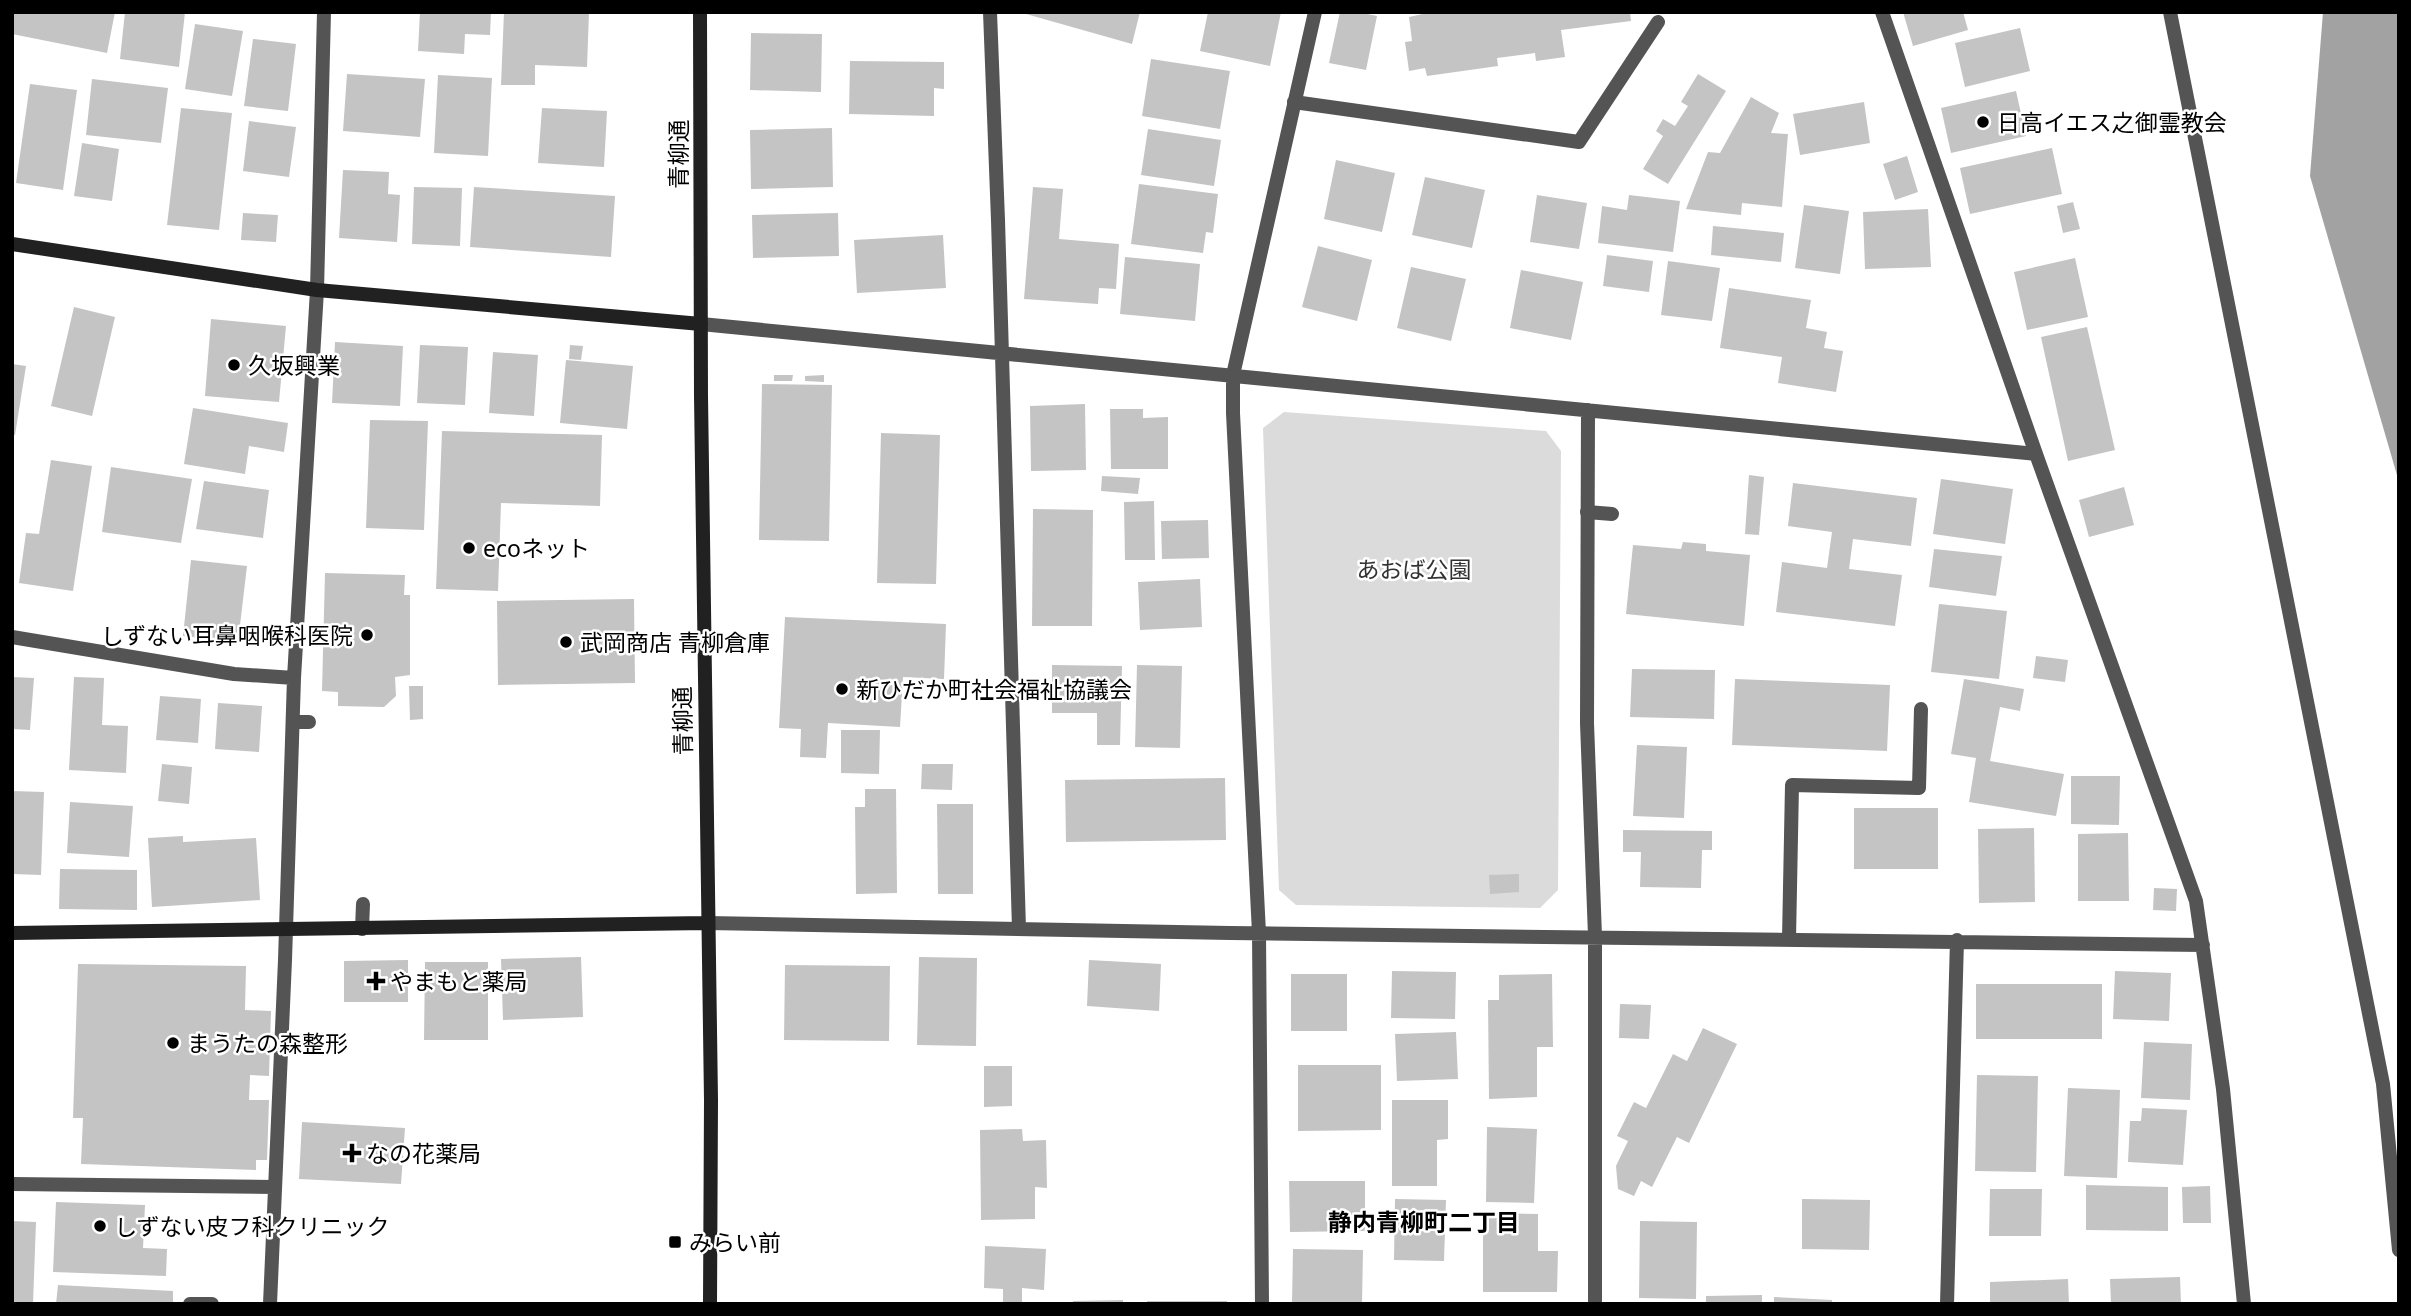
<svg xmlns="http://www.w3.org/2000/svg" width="2411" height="1316" viewBox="0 0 2411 1316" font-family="'Noto Sans','Noto Sans JP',sans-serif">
  <rect width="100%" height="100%" fill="#fff"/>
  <!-- green -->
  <path fill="#dbdbdb" d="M 1284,412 L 1546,431 L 1561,451 L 1558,890 L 1540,908 L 1296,905 L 1279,890 L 1263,428 Z"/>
  <!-- water -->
  <path fill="#a2a2a2" d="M 2323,12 L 2399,12 L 2399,482 L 2310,176 Z"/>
  <!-- building -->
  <path fill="#c4c4c4" d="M 12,12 L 115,12 L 107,53 L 12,34 Z
    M 125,12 L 185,12 L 179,67 L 120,59 Z
    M 420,12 L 491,12 L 490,35 L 465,34 L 464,54 L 418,51 Z
    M 504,12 L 589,12 L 587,67 L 535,65 L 535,85 L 501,85 Z
    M 1019,12 L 1140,12 L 1132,44 Z
    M 1208,12 L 1281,12 L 1270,66 L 1200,51 Z
    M 1340,12 L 1357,12 L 1377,16 L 1366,70 L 1329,63 Z
    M 1432,12 L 1630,12 L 1631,21 L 1561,30 L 1565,57 L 1536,61 L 1535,53 L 1497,58 L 1498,66 L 1427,76 L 1425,68 L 1409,71 L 1405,42 L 1412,41 L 1409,17 Z
    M 1903,12 L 1963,12 L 1968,30 L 1913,46 Z
    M 195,24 L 243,31 L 232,96 L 185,89 Z
    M 2020,28 L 2030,71 L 1965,87 L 1955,43 Z
    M 751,33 L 822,34 L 821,92 L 750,90 Z
    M 253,39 L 296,44 L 288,111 L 244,106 Z
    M 1151,59 L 1230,71 L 1220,129 L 1142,116 Z
    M 850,61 L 944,62 L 944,89 L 934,88 L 934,116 L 849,114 Z
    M 347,74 L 425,79 L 420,137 L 343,131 Z
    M 1698,74 L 1726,91 L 1668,184 L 1643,169 L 1663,136 L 1656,131 L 1663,119 L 1675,126 L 1688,106 L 1681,102 Z
    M 438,75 L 492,78 L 488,156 L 434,153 Z
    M 92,79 L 168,88 L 161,143 L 86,135 Z
    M 30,84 L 77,90 L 63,190 L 16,183 Z
    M 2016,91 L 2026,136 L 1951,153 L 1941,108 Z
    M 1751,97 L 1779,113 L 1771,133 L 1788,134 L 1782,207 L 1742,203 L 1741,215 L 1686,209 L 1708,152 L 1720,153 Z
    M 1864,102 L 1870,143 L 1800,155 L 1793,114 Z
    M 181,108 L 232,113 L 219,230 L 167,225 Z
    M 542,108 L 607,111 L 604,167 L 538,163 Z
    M 249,121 L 296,127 L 289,177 L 243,171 Z
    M 832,128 L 833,187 L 751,189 L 750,130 Z
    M 1148,129 L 1221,140 L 1214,186 L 1141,175 Z
    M 82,143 L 119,149 L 112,201 L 74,196 Z
    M 2052,148 L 2062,194 L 1970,214 L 1960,168 Z
    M 1907,156 L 1918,192 L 1895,200 L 1883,164 Z
    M 1336,160 L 1395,173 L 1382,232 L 1324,219 Z
    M 343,170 L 389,172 L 388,194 L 400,195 L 397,242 L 339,238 Z
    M 1425,177 L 1485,190 L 1472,248 L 1412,235 Z
    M 1139,184 L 1218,194 L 1213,233 L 1206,232 L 1203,253 L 1131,244 Z
    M 414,187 L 462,188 L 460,246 L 412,244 Z
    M 474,187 L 615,196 L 611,257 L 470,247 Z
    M 1033,187 L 1063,189 L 1059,239 L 1119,244 L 1116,289 L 1099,288 L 1098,304 L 1024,299 Z
    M 1537,195 L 1587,203 L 1579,249 L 1530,242 Z
    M 1629,195 L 1680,201 L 1673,252 L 1598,243 L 1602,206 L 1627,210 Z
    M 2073,202 L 2080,229 L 2063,233 L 2057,206 Z
    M 1804,205 L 1849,211 L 1840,274 L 1795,268 Z
    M 1928,209 L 1931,267 L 1865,269 L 1863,212 Z
    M 243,213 L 278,215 L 276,242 L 241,240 Z
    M 838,213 L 839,256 L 753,258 L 752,215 Z
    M 1713,226 L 1784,233 L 1781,262 L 1711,255 Z
    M 943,235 L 946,288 L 857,293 L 854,240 Z
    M 1318,246 L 1372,260 L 1357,321 L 1302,307 Z
    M 1607,255 L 1653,261 L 1649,292 L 1603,286 Z
    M 1125,257 L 1200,264 L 1195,321 L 1120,314 Z
    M 2075,258 L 2088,317 L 2027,330 L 2014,272 Z
    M 1668,261 L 1720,268 L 1712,321 L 1661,315 Z
    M 1411,267 L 1466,279 L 1451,341 L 1397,328 Z
    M 1521,270 L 1583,282 L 1571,340 L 1510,328 Z
    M 1729,288 L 1811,300 L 1806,328 L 1827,332 L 1824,348 L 1843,351 L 1836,392 L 1778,383 L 1782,357 L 1720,348 Z
    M 74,307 L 115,317 L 92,416 L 51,406 Z
    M 211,319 L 286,326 L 279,402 L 205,396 Z
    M 2087,327 L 2115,450 L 2068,461 L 2041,337 Z
    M 335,342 L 403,346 L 400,406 L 332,403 Z
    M 420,345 L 468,347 L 465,405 L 417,403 Z
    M 570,345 L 583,346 L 581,360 L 569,359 Z
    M 493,352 L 538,355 L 534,416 L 489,413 Z
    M 566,360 L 633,366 L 627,429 L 560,423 Z
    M 12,364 L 26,366 L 15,435 L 12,435 Z
    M 774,375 L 793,375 L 792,381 L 774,381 Z
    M 824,375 L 824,382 L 805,381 L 805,376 Z
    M 762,384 L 832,385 L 829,541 L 759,540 Z
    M 1085,404 L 1086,470 L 1031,471 L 1030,406 Z
    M 193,408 L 288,423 L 284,452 L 249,446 L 245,474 L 184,464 Z
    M 1110,409 L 1143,409 L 1143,418 L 1168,417 L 1168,469 L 1111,469 Z
    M 370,420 L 428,421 L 424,530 L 366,528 Z
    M 442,431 L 602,435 L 600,506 L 501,503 L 498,591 L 436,589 Z
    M 881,433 L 940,435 L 936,584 L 877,583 Z
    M 51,460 L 92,466 L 73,591 L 19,583 L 26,533 L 39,534 Z
    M 111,467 L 192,479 L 181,543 L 102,532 Z
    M 1749,475 L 1764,477 L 1759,535 L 1745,534 Z
    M 1102,476 L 1140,478 L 1138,494 L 1101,491 Z
    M 1941,479 L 2013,489 L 2005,544 L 1933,534 Z
    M 204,481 L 269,490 L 263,538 L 196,529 Z
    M 1793,483 L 1917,498 L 1911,546 L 1853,539 L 1849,569 L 1902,575 L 1895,626 L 1776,612 L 1782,562 L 1827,568 L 1832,532 L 1788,526 Z
    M 2124,487 L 2134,525 L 2089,537 L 2079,500 Z
    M 1154,501 L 1155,560 L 1125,560 L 1124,502 Z
    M 1033,509 L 1093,510 L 1092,626 L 1032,626 Z
    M 1208,520 L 1209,558 L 1162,559 L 1161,521 Z
    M 1683,542 L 1706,544 L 1706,551 L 1750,555 L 1744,626 L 1626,614 L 1633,545 L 1681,549 Z
    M 1934,549 L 2002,556 L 1996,596 L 1929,587 Z
    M 191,560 L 247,566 L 238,642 L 183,636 Z
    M 325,573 L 405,575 L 404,595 L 410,595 L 410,675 L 395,677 L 396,696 L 384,707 L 338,706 L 338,692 L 322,691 Z
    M 1200,579 L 1202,627 L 1140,630 L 1138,582 Z
    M 634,599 L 635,683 L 498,685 L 497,601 Z
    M 1939,604 L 2007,611 L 1999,679 L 1931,672 Z
    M 785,617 L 946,624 L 944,679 L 903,677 L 900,727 L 828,723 L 826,758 L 800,757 L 801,729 L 779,728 Z
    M 2036,656 L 2068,660 L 2065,682 L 2033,678 Z
    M 1052,665 L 1122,666 L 1120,745 L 1097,745 L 1097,713 L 1052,713 Z
    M 1137,665 L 1182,666 L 1180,748 L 1135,747 Z
    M 1632,669 L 1715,670 L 1714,719 L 1630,717 Z
    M 12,677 L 34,678 L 30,730 L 12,729 Z
    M 74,677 L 104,678 L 102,725 L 128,726 L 126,773 L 69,770 Z
    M 1735,679 L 1890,685 L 1887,751 L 1732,745 Z
    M 1964,679 L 2024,689 L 2020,711 L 2000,707 L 1990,761 L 2064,774 L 2056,816 L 1969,802 L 1976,758 L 1951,754 Z
    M 409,686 L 423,686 L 423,719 L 410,720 Z
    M 160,696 L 201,699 L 198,743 L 156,740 Z
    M 218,703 L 262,706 L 259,752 L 215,749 Z
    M 841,730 L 880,730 L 879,774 L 841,773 Z
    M 1637,745 L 1687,747 L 1684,818 L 1633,816 Z
    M 162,764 L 192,767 L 189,804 L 158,801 Z
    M 922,764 L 953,764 L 952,790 L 921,789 Z
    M 2071,776 L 2120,776 L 2119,825 L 2071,824 Z
    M 1225,778 L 1226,840 L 1066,842 L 1065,780 Z
    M 865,789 L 896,789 L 897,893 L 856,894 L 855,807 L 865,807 Z
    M 12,791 L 44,792 L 41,875 L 12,874 Z
    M 70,802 L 133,806 L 129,857 L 67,853 Z
    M 937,804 L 973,804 L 973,894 L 938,894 Z
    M 1854,808 L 1938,808 L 1938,869 L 1854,869 Z
    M 2034,828 L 2035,902 L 1979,903 L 1978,829 Z
    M 1623,830 L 1712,831 L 1712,850 L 1702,850 L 1701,888 L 1640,887 L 1641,852 L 1623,852 Z
    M 2128,833 L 2129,901 L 2078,901 L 2078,834 Z
    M 183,836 L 183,842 L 256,838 L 260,900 L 152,907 L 148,838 Z
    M 60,869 L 137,870 L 137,910 L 59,909 Z
    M 1519,874 L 1519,892 L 1490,894 L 1489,875 Z
    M 2154,888 L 2177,889 L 2176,911 L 2153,910 Z
    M 581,957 L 583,1017 L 503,1020 L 501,959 Z
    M 919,957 L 977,958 L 976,1046 L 917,1045 Z
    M 408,960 L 408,1002 L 344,1002 L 344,961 Z
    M 1089,960 L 1161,964 L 1159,1011 L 1087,1006 Z
    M 425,962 L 488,962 L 488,1040 L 424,1040 Z
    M 78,964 L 246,966 L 245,1010 L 271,1011 L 269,1076 L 250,1075 L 249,1100 L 269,1100 L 267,1160 L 256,1160 L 256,1170 L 81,1164 L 83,1118 L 73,1118 Z
    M 785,965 L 890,966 L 889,1041 L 784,1040 Z
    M 1392,971 L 1456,972 L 1455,1019 L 1391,1018 Z
    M 2115,971 L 2171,973 L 2169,1021 L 2113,1019 Z
    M 1291,974 L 1347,974 L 1347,1031 L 1291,1031 Z
    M 1552,974 L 1553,1047 L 1537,1047 L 1537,1097 L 1489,1099 L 1488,1000 L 1499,1000 L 1499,975 Z
    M 1976,984 L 2102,984 L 2102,1039 L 1976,1039 Z
    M 1620,1004 L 1651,1005 L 1649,1039 L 1619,1038 Z
    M 1703,1028 L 1737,1044 L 1689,1143 L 1677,1137 L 1652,1187 L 1641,1181 L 1634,1196 L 1618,1189 L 1616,1166 L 1628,1141 L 1617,1136 L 1634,1102 L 1646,1108 L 1673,1054 L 1687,1061 Z
    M 1456,1032 L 1458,1079 L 1397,1081 L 1395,1034 Z
    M 2144,1042 L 2192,1044 L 2190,1100 L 2141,1098 Z
    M 1298,1065 L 1381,1065 L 1381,1130 L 1298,1131 Z
    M 984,1066 L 1012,1066 L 1012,1106 L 984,1107 Z
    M 1977,1075 L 2038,1076 L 2036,1172 L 1975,1171 Z
    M 2068,1088 L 2120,1090 L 2117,1178 L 2064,1176 Z
    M 1392,1100 L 1448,1100 L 1448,1139 L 1437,1140 L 1437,1186 L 1392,1186 Z
    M 2142,1108 L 2187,1110 L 2183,1165 L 2128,1162 L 2130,1121 L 2141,1121 Z
    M 302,1122 L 405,1128 L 401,1184 L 299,1179 Z
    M 1487,1127 L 1537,1129 L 1534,1203 L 1486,1202 Z
    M 1022,1129 L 1023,1141 L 1046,1140 L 1047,1188 L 1035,1187 L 1035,1219 L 981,1220 L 980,1130 Z
    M 1289,1181 L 1365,1181 L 1365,1231 L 1290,1232 Z
    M 2086,1185 L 2168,1187 L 2168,1231 L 2086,1230 Z
    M 2210,1186 L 2211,1223 L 2183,1223 L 2182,1187 Z
    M 1990,1189 L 2042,1189 L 2041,1236 L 1989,1236 Z
    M 1395,1199 L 1446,1200 L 1444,1261 L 1394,1260 Z
    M 1802,1199 L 1870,1200 L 1869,1250 L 1802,1249 Z
    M 56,1202 L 145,1205 L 143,1248 L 167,1249 L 166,1276 L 53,1272 Z
    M 1483,1213 L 1538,1214 L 1538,1251 L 1558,1251 L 1557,1292 L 1483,1292 Z
    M 12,1221 L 36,1222 L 33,1304 L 12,1304 Z
    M 1640,1221 L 1697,1222 L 1696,1299 L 1639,1298 Z
    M 985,1246 L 1046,1249 L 1044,1290 L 1022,1288 L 1022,1304 L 1003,1304 L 1003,1289 L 984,1288 Z
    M 1293,1249 L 1363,1250 L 1362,1304 L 1292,1304 Z
    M 2180,1277 L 2181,1304 L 2111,1304 L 2110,1279 Z
    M 2068,1279 L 2069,1304 L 1990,1304 L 1990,1282 Z
    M 58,1285 L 173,1291 L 173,1304 L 56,1304 Z
    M 1762,1295 L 1762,1304 L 1706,1304 L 1706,1296 Z
    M 1774,1297 L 1832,1300 L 1832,1304 L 1774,1304 Z
    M 1123,1300 L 1123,1304 L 1073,1304 L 1073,1301 Z
    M 1147,1301 L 1227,1301 L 1227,1304 L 1147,1304 Z"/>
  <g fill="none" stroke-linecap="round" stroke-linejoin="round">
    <!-- lane -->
    <path stroke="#545454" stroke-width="14" d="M 2170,12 L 2383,1084 L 2399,1250
      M 1294,102 L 1579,142 L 1658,22
      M 1587,512 L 1612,514
      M 293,722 L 309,722
      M 362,929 L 363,904
      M 1789,939 L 1792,785 L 1919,788 L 1921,709
      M 190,1304 L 212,1304"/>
    <!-- street -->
    <path stroke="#545454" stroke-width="14" d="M 990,12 L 998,220 L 1019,929
      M 1882,12 L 2036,454 L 2196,901 L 2223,1089 L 2244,1304
      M 701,324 L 2036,454
      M 1588,410 L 1587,723 L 1595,936 L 1595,1304
      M 12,637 L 234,674 L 294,678
      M 707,923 L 1230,933 L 2203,945
      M 12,1184 L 275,1187
      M 270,1304 L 285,960 L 294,678 L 317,290 L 324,12
      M 1262,1304 L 1259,933 L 1233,413 L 1233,375 L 1315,12
      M 1947,1304 L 1957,940"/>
    <!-- secondary -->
    <path stroke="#212121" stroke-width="14" d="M 700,12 L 701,396 L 711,1100 L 710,1304
      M 12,244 L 317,290 L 701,324
      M 12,933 L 707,923"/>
  </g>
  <!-- markers -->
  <g fill="#000" stroke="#fff" stroke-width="2.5">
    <circle cx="1983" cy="122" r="7"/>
    <circle cx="234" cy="365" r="7"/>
    <circle cx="469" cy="548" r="7"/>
    <circle cx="367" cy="635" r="7"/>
    <circle cx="566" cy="642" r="7"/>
    <circle cx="842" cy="689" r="7"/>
    <path d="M372.5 970.5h7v7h7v7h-7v7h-7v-7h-7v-7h7z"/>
    <circle cx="173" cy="1043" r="7"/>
    <path d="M348.5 1142.5h7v7h7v7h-7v7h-7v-7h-7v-7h7z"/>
    <circle cx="100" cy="1226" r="7"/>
    <rect x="668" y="1235" width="14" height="14" rx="3.5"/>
  </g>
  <g text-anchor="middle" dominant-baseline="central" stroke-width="5" stroke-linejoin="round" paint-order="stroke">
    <!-- poi labels -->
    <g font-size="23" fill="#000" stroke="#fff" text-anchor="start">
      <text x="1997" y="122">日高イエス之御霊教会</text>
      <text x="248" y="365">久坂興業</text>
      <text x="483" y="548">ecoネット</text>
      <text x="353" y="635" text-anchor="end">しずない耳鼻咽喉科医院</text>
      <text x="580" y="642">武岡商店 青柳倉庫</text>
      <text x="856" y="689">新ひだか町社会福祉協議会</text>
      <text x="390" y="981">やまもと薬局</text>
      <text x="187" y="1043">まうたの森整形</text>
      <text x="366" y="1153">なの花薬局</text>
      <text x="114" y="1226">しずない皮フ科クリニック</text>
      <text x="689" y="1242">みらい前</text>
    </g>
    <!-- street labels -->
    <g font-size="23" fill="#000" stroke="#fff">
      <text transform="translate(678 154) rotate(-90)">青柳通</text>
      <text transform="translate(682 721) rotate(-91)">青柳通</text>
    </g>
    <!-- park labels -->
    <g font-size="23" fill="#323232" stroke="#fff">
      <text x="1414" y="569">あおば公園</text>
    </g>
    <!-- neighbourhood labels -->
    <g font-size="24" font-weight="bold" fill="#000" stroke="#fff">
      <text x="1424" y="1221">静内青柳町二丁目</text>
    </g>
  </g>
  <!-- border -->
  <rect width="2411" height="1316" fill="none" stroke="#000000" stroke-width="28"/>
</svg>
